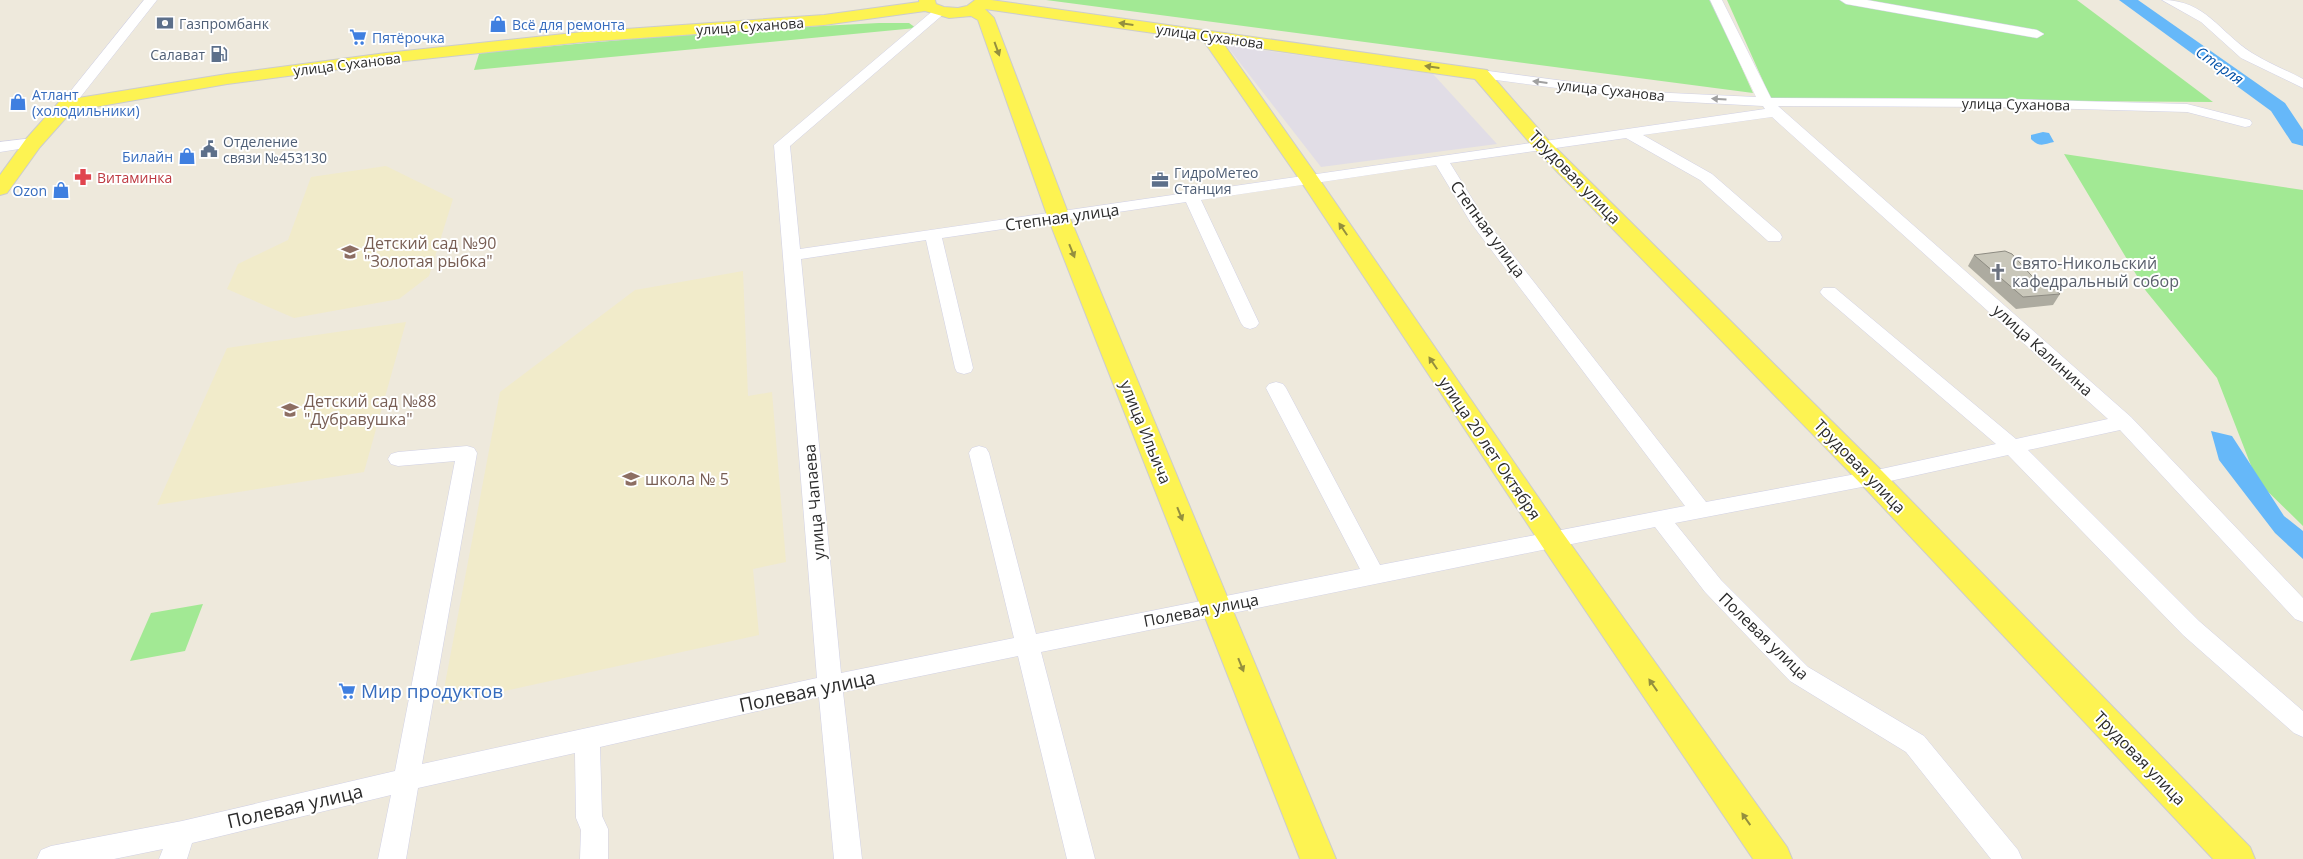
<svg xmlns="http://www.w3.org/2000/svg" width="2303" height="859" viewBox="0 0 2303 859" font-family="'Open Sans',sans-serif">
  <rect width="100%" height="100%" fill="#eee9dc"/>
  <!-- industrial -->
  <path fill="#e1dde6" d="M 1226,45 L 1433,74 L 1497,144 L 1321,167 Z"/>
  <!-- education -->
  <path fill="#f1ebca" d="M 386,166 L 453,199 L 429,276 L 399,299 L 294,318 L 227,289 L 238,264 L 288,240 L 311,177 Z
    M 743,271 L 748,396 L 772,392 L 786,562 L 753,569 L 759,635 L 441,705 L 500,392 L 635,290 Z
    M 406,322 L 364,472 L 157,505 L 227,348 Z"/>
  <!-- green -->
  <path fill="#a2e994" d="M 1046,0 L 1711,0 L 1753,93 Z
    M 1727,0 L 2077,0 L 2213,102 L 1771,99 Z
    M 879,23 L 909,23 L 916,28 L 474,70 L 479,54 L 484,52 L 723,31 Z
    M 2064,154 L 2303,190 L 2303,526 L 2257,481 L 2217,378 L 2146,291 Z
    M 203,604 L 185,651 L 130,661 L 151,613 Z"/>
  <!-- water -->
  <path fill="#66b8f9" d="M 2043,132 L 2049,133 L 2054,142 C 2044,144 2040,148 2031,139 L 2031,135 Z
    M 2211,431 L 2232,436 L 2284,516 L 2303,531 L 2303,559 L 2275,533 L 2219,460 Z"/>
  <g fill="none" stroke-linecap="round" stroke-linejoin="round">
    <!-- river -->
    <path fill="#66b8f9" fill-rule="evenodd" d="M 2119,0 L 2138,0 L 2285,103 L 2303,130 L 2303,146 L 2292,143 L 2271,111 Z"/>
    <!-- minor casing -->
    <g stroke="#d1d1e5" stroke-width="1">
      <path id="minor" d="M 144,0 L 157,0 L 71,109 L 61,109 L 59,106 L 61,103 Z
        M 1710,0 L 1722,0 L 1771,98 L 2005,99 L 2187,104 L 2250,120 L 2252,123 L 2250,126 L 2245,127 L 2187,112 L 2005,107 L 1778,106 L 2131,417 L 2303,598 L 2303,622 L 2295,619 L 2120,430 L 2028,450 L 2199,621 L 2303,711 L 2303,737 L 2294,733 L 2183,635 L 2008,455 L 1872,485 L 1675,523 L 1721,580 L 1808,667 L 1924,736 L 2018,850 L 2022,859 L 1991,859 L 1906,752 L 1790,681 L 1705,592 L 1655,527 L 1041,652 L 1095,859 L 1067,859 L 1018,656 L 843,692 L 862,859 L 834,859 L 819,697 L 600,747 L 602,816 L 608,829 L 608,859 L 580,859 L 581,830 L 576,818 L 575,753 L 418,788 L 406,859 L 378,859 L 391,795 L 192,843 L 187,859 L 159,859 L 163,849 L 114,859 L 37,859 L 41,850 L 51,846 L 182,821 L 395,771 L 455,461 L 398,466 L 391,464 L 388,459 L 391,454 L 398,452 L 467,446 L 474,448 L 477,453 L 422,764 L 817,678 L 774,145 L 935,9 L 940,8 L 946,12 L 790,146 L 800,249 L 1765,109 L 1763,106 L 1649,100 L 1481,78 L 1474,74 L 1481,70 L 1649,92 L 1756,97 ZM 1772,117 L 2108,419 L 2016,439 L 1835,288 L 1823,288 L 1820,292 L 1823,296 L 1996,444 L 1872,471 L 1706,502 L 1484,218 L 1450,163 L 1626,138 L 1700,180 L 1768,241 L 1780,241 L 1782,237 L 1780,233 L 1712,174 L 1643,135 ZM 1436,165 L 1471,223 L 1685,506 L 1380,565 L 1286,388 L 1283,384 L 1276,382 L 1269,384 L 1266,388 L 1360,569 L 1036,634 L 989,453 L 986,448 L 979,446 L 972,448 L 969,453 L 1014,638 L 841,673 L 801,259 L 926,240 L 955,368 L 957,372 L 964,374 L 971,372 L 973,368 L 942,238 L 1186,202 L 1241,323 L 1244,327 L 1250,329 L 1256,327 L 1259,323 L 1201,200 Z
        M 1840,0 L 1867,0 L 2037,30 L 2044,34 L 2037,38 L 1846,4 Z
        M 2162,0 C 2206,0 2219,32 2252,53 C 2268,63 2286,70 2303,79 L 2303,88 L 2241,58 L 2201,22 Z
        M 33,138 L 41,143 L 38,146 L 0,152 L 0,142 Z"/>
    </g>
    <!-- major casing -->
    <g stroke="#ccc" stroke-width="2">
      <path id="major" d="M 919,0 L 935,0 L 936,4 L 944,7 L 958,8 L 967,6 L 975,0 L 991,0 L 1487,70 L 1549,141 L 1882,471 L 2250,847 L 2255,859 L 2213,859 L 1862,485 L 1535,149 L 1475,79 L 1223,43 L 1317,176 L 1562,532 L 1787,847 L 1792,859 L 1753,859 L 1542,546 L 1300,180 L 1203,40 L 985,9 L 994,18 L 1070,218 L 1336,859 L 1300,859 L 1048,218 L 978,20 L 971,16 L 949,18 L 925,11 L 824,25 L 583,42 L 386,63 L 227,84 L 72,111 L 40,147 L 7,193 L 0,195 L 0,175 L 26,139 L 59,102 L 66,100 L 227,74 L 386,53 L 583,32 L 824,15 L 919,2 Z"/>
    </g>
    <!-- minor -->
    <use href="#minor" fill="#fff" fill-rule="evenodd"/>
    <!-- major -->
    <use href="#major" fill="#fdf352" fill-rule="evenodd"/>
  </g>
  <!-- wall -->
  <path fill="#adaba0" d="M 1974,255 L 2060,294 L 2053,305 L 2016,309 L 1968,266 Z"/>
  <!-- building -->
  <path fill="#c9c7ba" stroke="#8d8b82" d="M 2005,251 L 2012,254 L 2039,284 L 2048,283 L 2060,294 L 2023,297 L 1974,255 Z"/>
  <!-- one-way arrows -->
  <defs><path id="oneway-solid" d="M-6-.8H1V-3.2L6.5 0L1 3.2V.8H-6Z" transform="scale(1.25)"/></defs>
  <g fill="#948f3e">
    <use href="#oneway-solid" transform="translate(1126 24) rotate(-172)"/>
    <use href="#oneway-solid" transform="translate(997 49) rotate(70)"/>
    <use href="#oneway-solid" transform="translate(1432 67) rotate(-172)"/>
    <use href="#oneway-solid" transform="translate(1343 229) rotate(-124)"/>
    <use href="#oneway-solid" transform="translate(1072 251) rotate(68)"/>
    <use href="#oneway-solid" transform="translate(1433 363) rotate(-124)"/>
    <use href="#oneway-solid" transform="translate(1180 514) rotate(68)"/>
    <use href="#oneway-solid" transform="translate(1241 665) rotate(68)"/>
    <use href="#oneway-solid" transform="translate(1653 685) rotate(-125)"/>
    <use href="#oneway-solid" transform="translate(1746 819) rotate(-125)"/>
  </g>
  <g fill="#a0a0a0">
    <use href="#oneway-solid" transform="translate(1540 82) rotate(-173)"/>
    <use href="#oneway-solid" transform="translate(1719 99) rotate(-177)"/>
  </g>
  <!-- icons -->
  <defs>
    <g id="bank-bare" transform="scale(1.35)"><path d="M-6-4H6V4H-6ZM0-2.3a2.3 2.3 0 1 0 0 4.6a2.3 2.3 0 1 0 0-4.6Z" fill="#5c6f8a" stroke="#fff" stroke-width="2.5" paint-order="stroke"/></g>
    <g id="shop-bare" transform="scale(1.35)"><path d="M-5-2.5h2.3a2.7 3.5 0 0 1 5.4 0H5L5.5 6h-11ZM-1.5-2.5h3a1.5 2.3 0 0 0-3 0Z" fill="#3f7fe0" stroke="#fff" stroke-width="2.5" paint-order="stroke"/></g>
    <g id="supermarket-bare" transform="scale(1.35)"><path d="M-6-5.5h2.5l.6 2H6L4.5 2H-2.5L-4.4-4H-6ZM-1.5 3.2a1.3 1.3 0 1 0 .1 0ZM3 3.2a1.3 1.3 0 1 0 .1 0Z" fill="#3f7fe0" stroke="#fff" stroke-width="2.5" paint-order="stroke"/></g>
    <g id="fuel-bare" transform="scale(1.35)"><path d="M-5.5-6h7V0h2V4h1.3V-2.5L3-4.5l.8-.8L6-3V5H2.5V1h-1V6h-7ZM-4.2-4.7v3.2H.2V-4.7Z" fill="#5c6f8a" stroke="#fff" stroke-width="2.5" paint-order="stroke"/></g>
    <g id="civic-bare" transform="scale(1.35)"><path d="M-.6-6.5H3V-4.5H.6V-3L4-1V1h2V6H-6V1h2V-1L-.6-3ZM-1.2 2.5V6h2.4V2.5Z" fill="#5c6f8a" stroke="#fff" stroke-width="2.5" paint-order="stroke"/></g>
    <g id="pharmacy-bare" transform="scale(1.35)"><path d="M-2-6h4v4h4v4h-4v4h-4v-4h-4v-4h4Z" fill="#e0444e" stroke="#fff" stroke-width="2.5" paint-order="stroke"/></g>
    <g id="office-bare" transform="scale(1.35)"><path d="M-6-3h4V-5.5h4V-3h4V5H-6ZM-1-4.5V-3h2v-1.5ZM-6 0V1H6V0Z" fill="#5c6f8a" stroke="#fff" stroke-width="2.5" paint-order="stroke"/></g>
    <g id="school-bare" transform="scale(1.35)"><path d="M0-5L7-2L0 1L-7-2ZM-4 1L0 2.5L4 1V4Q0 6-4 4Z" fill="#8d6e63" stroke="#fff" stroke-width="2.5" paint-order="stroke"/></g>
    <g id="church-bare" transform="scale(1.35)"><path d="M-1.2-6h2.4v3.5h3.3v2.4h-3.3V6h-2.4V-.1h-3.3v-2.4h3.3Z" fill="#6b7280" stroke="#fff" stroke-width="2.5" paint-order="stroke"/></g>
  </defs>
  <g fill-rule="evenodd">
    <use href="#bank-bare" x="165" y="23"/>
    <use href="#shop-bare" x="498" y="24"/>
    <use href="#supermarket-bare" x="358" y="37"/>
    <use href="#fuel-bare" x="219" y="54"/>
    <use href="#shop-bare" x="18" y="102"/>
    <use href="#civic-bare" x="209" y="149"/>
    <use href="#shop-bare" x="187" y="156"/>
    <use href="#pharmacy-bare" x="83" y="177"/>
    <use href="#office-bare" x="1160" y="180"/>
    <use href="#shop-bare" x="61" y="190"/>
    <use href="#school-bare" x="350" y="252"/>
    <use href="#church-bare" x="1998" y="272"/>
    <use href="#school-bare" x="290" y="410"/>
    <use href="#school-bare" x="631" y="479"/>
    <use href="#supermarket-bare" x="347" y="691"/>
  </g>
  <g text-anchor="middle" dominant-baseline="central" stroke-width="4" stroke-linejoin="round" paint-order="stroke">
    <!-- far-service labels -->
    <g font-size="14" fill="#4e5e75" stroke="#fff" text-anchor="start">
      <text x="179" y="23">Газпромбанк</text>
      <text x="205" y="54" text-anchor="end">Салават</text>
      <text x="223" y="141">Отделение<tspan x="223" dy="16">связи №453130</tspan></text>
      <text x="1174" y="172">ГидроМетео<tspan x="1174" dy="16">Станция</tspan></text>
    </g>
    <!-- far-shop labels -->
    <g font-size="14" fill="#366cbe" stroke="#fff" text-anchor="start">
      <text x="512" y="24">Всё для ремонта</text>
      <text x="372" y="37">Пятёрочка</text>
      <text x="32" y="94">Атлант<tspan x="32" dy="16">(холодильники)</tspan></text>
      <text x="173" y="156" text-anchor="end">Билайн</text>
      <text x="47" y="190" text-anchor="end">Ozon</text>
    </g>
    <!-- far-street labels -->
    <g font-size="14" fill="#2b2b2b" stroke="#fff">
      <text transform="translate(750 26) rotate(-4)">улица Суханова</text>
      <text transform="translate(1210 36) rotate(8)">улица Суханова</text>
      <text transform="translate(347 64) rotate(-7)">улица Суханова</text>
      <text transform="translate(1611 90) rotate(6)">улица Суханова</text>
      <text transform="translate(2016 104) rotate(1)">улица Суханова</text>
    </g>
    <!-- far-health labels -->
    <g font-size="14" fill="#be3a42" stroke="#fff" text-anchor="start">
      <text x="97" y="177">Витаминка</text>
    </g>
    <!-- far-water labels -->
    <g font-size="15" font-style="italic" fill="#0251a8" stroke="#fff">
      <text transform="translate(2220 65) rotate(35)">Стерля</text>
    </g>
    <!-- street labels -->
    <g font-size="16" fill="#2b2b2b" stroke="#fff">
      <text transform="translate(1575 177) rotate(46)">Трудовая улица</text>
      <text transform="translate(1062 217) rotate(-8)">Степная улица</text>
      <text transform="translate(1488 229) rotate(54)">Степная улица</text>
      <text transform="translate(2043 350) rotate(42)">улица Калинина</text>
      <text transform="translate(1146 432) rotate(68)">улица Ильича</text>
      <text transform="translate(1490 448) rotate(56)">улица 20 лет Октября</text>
      <text transform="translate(1860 466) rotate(46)">Трудовая улица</text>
      <text transform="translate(814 502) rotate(-95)">улица Чапаева</text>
      <text transform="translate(1201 610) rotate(-11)">Полевая улица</text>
      <text transform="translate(1764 636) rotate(44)">Полевая улица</text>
      <text transform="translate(2140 758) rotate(46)">Трудовая улица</text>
    </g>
    <!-- education labels -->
    <g font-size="16" fill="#785e54" stroke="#fff" text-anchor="start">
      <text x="364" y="243">Детский сад №90<tspan x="364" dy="18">"Золотая рыбка"</tspan></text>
      <text x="304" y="401">Детский сад №88<tspan x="304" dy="18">"Дубравушка"</tspan></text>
      <text x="645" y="479">школа № 5</text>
    </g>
    <!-- worship labels -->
    <g font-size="16" fill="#5b616d" stroke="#fff" text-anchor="start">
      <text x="2012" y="263">Свято-Никольский<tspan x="2012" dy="18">кафедральный собор</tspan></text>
    </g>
    <!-- near-shop labels -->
    <g font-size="19" fill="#366cbe" stroke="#fff" text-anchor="start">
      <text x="361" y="691">Мир продуктов</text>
    </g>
    <!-- near-street labels -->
    <g font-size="19" fill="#2b2b2b" stroke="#fff">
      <text transform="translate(807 691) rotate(-12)">Полевая улица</text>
      <text transform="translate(295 806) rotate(-13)">Полевая улица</text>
    </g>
  </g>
</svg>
